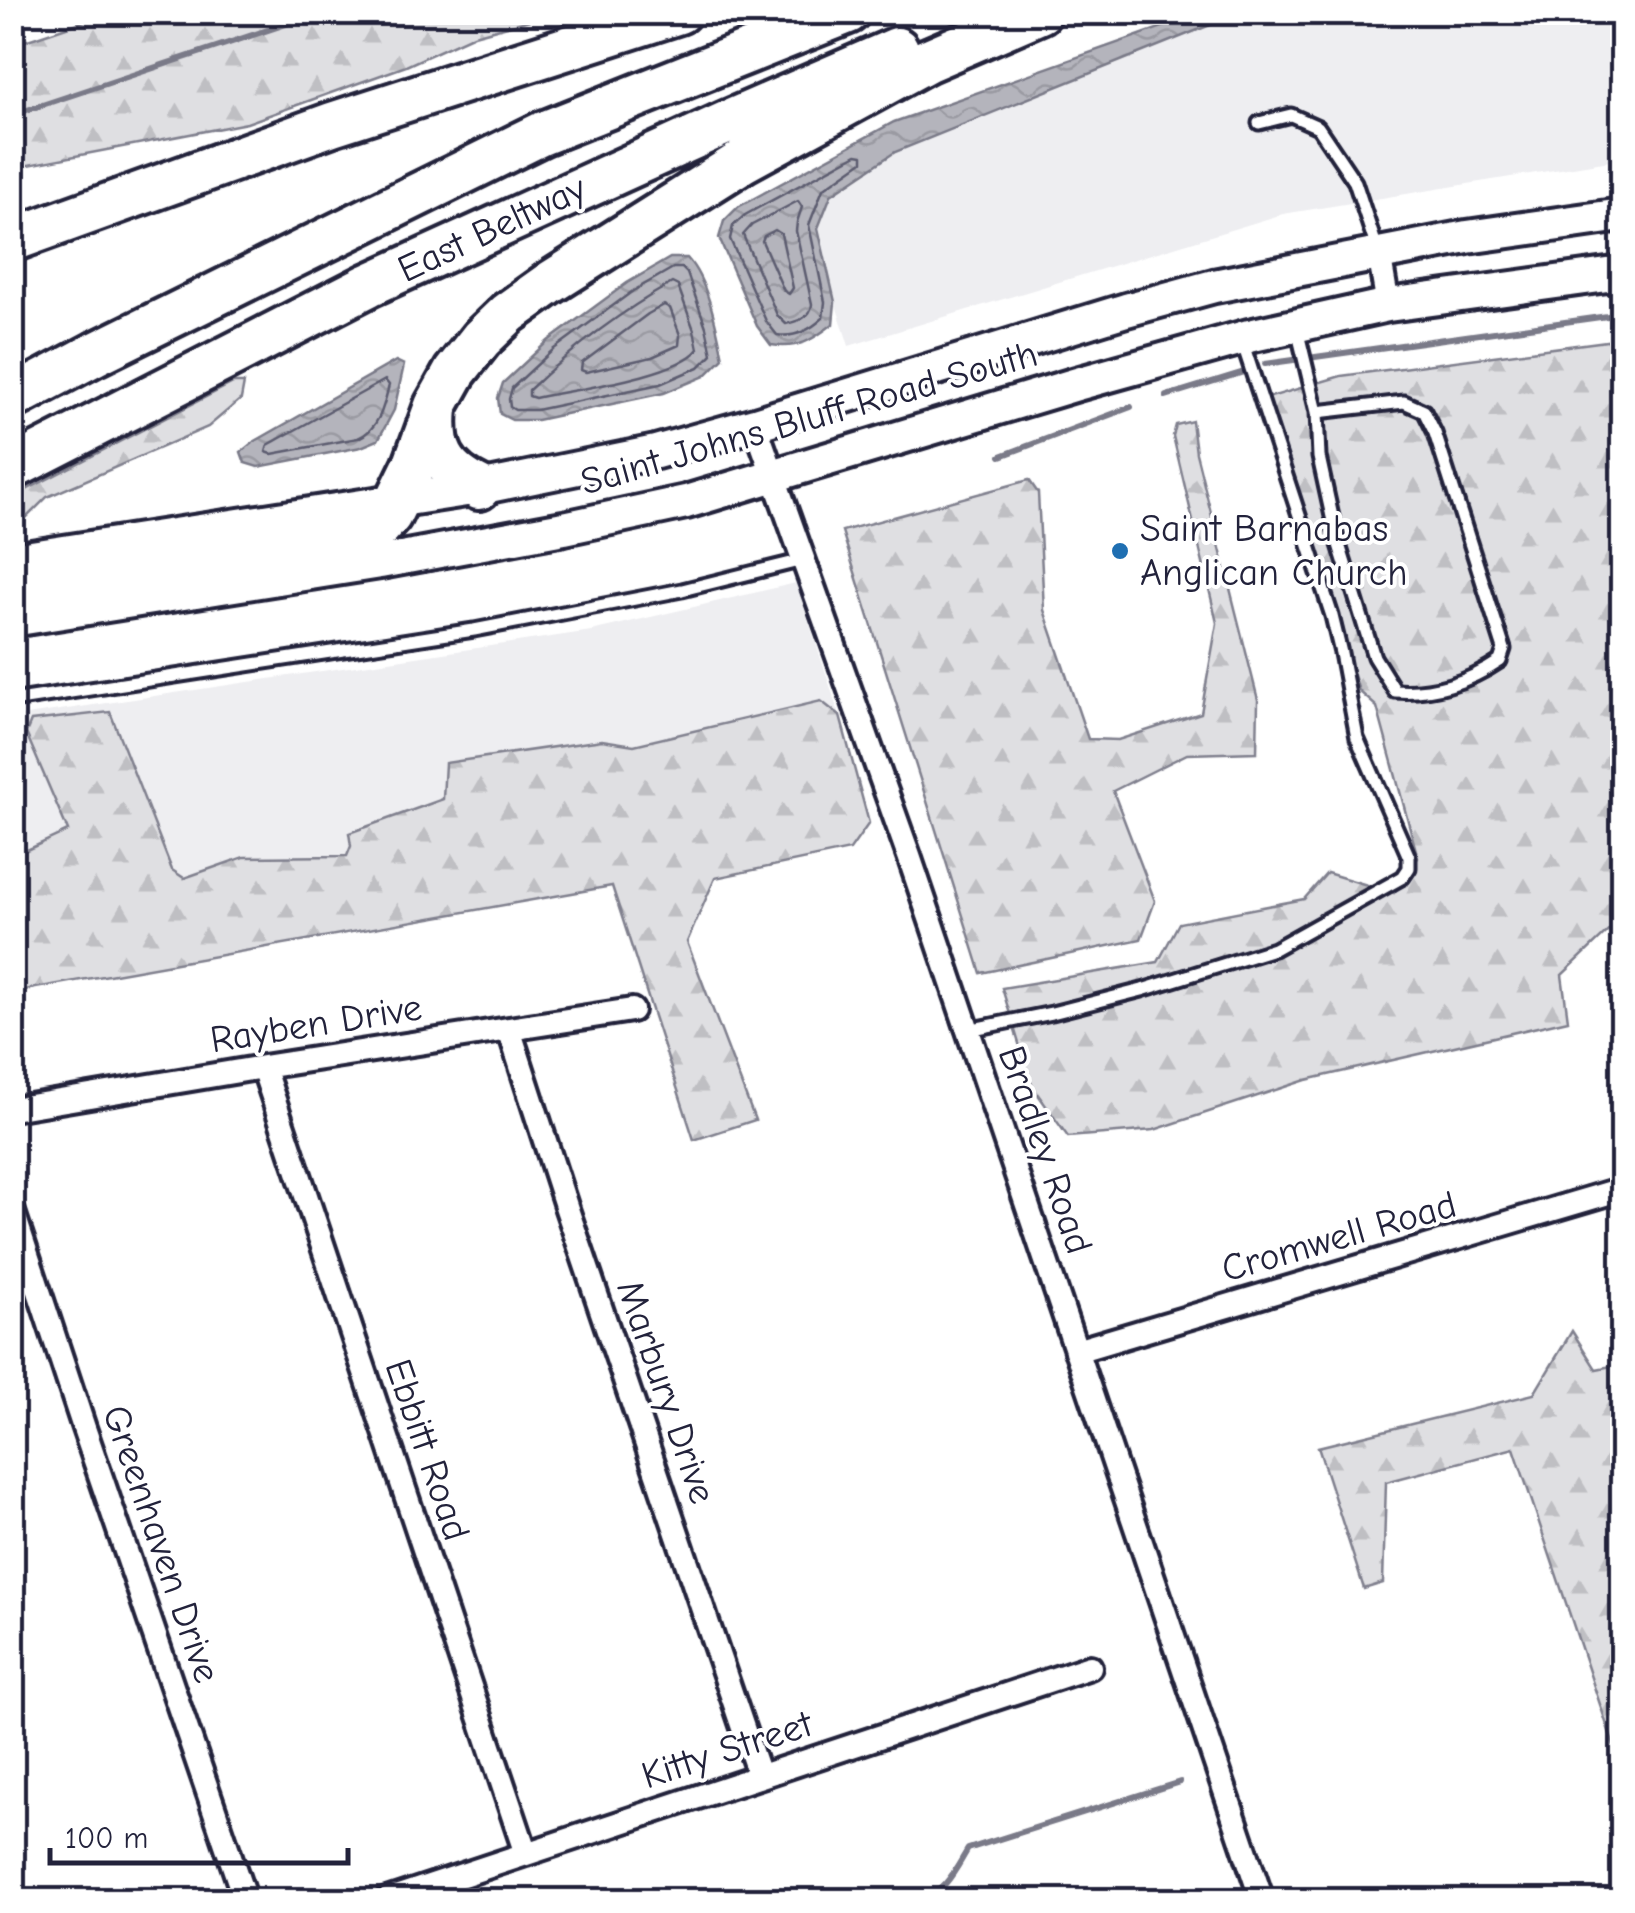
<svg xmlns="http://www.w3.org/2000/svg" width="1635" height="1913" viewBox="0 0 1635 1913" font-family="'Comic Neue',sans-serif">
  <defs>
    <pattern id="forest-firs" width="22" height="20" patternUnits="userSpaceOnUse" patternTransform="scale(2.5)"><rect width="22" height="20" fill="#dfdfe2"/><path d="M5 1l3.5 6h-7zM16 11l3.5 6h-7z" fill="#bfbfc3"/></pattern>
    <pattern id="water-waves" width="16" height="10" patternUnits="userSpaceOnUse" patternTransform="scale(2.5)"><rect width="16" height="10" fill="#b4b4bc"/><path d="M0 5q4-4 8 0t8 0" fill="none" stroke="#9a9aa2"/></pattern>
  </defs>
  <rect width="100%" height="100%" fill="#fff"/>
  <filter id="ink" filterUnits="userSpaceOnUse"><feTurbulence type="fractalNoise" baseFrequency=".01" numOctaves="2"/><feDisplacementMap in="SourceGraphic" scale="20" xChannelSelector="R" yChannelSelector="G"/><feConvolveMatrix kernelMatrix="1 2 1 2 8 2 1 2 1" color-interpolation-filters="sRGB"/></filter>
  <g filter="url(#ink)">
    <!-- built -->
    <path fill="#eeeef1" d="M 1240,13 L 1622,13 L 1622,159 L 1283,214 L 849,346 L 835,302 L 818,227 L 831,196 L 895,152 Z
      M 796,583 L 840,716 L 821,701 L 634,745 L 602,740 L 445,764 L 443,799 L 349,833 L 351,846 L 347,856 L 244,857 L 184,878 L 172,870 L 26,733 L 68,831 L 27,850 L 13,845 L 13,717 L 591,631 Z"/>
    <!-- forest -->
    <path fill="url(#forest-firs)" stroke="#80808e" stroke-width="2.5" d="M 111,12 L 556,12 L 556,13 L 474,35 L 406,66 L 247,123 L 13,168 L 13,45 Z
      M 1622,339 L 1622,918 L 1562,975 L 1568,1020 L 1306,1080 L 1154,1130 L 1068,1137 L 1032,1086 L 1002,988 L 1158,962 L 1179,923 L 1304,899 L 1327,873 L 1394,893 L 1418,858 L 1377,707 L 1359,691 L 1267,398 L 1341,376 Z
      M 233,383 L 244,383 L 241,399 L 208,427 L 47,497 L 27,517 L 13,520 L 13,497 Z
      M 1192,421 L 1196,453 L 1258,700 L 1257,752 L 1187,754 L 1113,791 L 1155,901 L 1141,939 L 981,973 L 842,531 L 1029,480 L 1038,493 L 1044,610 L 1088,739 L 1118,740 L 1201,713 L 1217,623 L 1173,436 L 1176,425 Z
      M 821,701 L 840,716 L 869,823 L 850,850 L 715,878 L 687,942 L 755,1120 L 694,1140 L 612,886 L 13,992 L 13,845 L 27,850 L 68,831 L 26,733 L 31,721 L 110,712 L 172,870 L 184,878 L 244,857 L 347,856 L 351,846 L 349,833 L 443,799 L 445,763 L 602,740 L 634,745 Z
      M 1572,1331 L 1596,1369 L 1622,1364 L 1622,1437 L 1613,1441 L 1622,1472 L 1622,1770 L 1514,1448 L 1386,1482 L 1383,1583 L 1364,1589 L 1318,1447 L 1534,1394 Z"/>
    <!-- water -->
    <path fill="url(#water-waves)" stroke="#7a7a88" stroke-width="2.5" d="M 1202,13 L 1240,13 L 895,152 L 831,195 L 818,228 L 835,302 L 833,324 C 811,341 799,349 771,345 L 757,326 L 719,238 L 724,221 L 738,207 L 894,122 Z
      M 670,258 L 687,258 C 708,281 717,328 723,358 L 705,376 L 664,393 L 537,420 L 512,420 L 500,414 L 498,398 L 503,383 L 548,341 L 627,283 Z
      M 396,361 L 404,365 L 394,410 L 378,440 L 361,447 L 258,467 L 245,463 L 241,452 L 252,443 Z"/>
    <g fill="none" stroke-linecap="round" stroke-linejoin="round">
      <!-- shore -->
      <path stroke="#5c5c6f" stroke-width="2.5" d="M 857,154 L 863,155 L 863,161 L 823,189 L 809,225 L 825,302 L 823,318 C 810,330 795,338 777,335 L 766,321 L 730,239 L 733,226 L 745,215 Z
        M 798,201 L 802,207 L 797,222 L 796,231 L 812,304 C 811,318 798,321 786,324 L 777,315 L 743,235 L 752,225 Z
        M 775,230 L 781,234 L 793,288 L 789,294 L 784,291 L 762,241 L 764,236 Z
        M 673,268 L 682,268 L 687,273 L 706,327 L 712,354 L 699,367 L 660,384 L 536,410 L 515,410 L 510,407 L 509,399 L 512,388 L 554,349 L 633,291 Z
        M 672,283 L 678,286 L 694,330 L 698,349 C 678,376 571,390 535,398 L 529,396 L 529,390 C 572,349 620,312 672,283 Z
        M 664,305 L 670,308 L 680,335 L 679,345 L 652,357 L 586,372 L 581,370 L 582,363 L 648,314 Z
        M 385,380 L 389,385 C 384,406 379,429 358,438 L 272,454 L 266,452 L 268,445 Z"/>
      <!-- stream -->
      <path stroke="#7a7a88" stroke-width="6" d="M 12,115 L 322,12
        M 1265,364 L 1622,314
        M 1166,396 L 1244,372
        M 1001,456 L 1131,407
        M 920,1900 C 946,1892 955,1870 968,1849 L 1180,1782"/>
      <!-- lane casing -->
      <g stroke="#22223b" stroke-width="19">
        <path id="lane" d="M 1259,123 L 1291,115 L 1318,127 L 1355,182 L 1377,249
          M 1297,329 L 1317,412 L 1319,457 L 1336,535 L 1374,657 L 1395,691 C 1432,694 1469,682 1500,661 L 1504,649 L 1435,433 L 1424,411 L 1404,402 L 1317,412
          M 12,701 L 474,630 L 682,590 L 803,560
          M 968,1030 L 1052,1013 L 1142,990 L 1274,949 L 1403,877 L 1409,868 L 1409,857 L 1357,738 L 1341,653 L 1332,616 L 1242,341"/>
      </g>
      <!-- street casing -->
      <g stroke="#22223b" stroke-width="30">
        <path id="street" d="M 1379,253 L 1388,305
          M 755,424 L 909,856 L 1262,1900
          M 509,1029 L 567,1209 L 759,1775
          M 263,1067 L 526,1854
          M 12,1109 L 263,1067 L 632,1010
          M 12,1209 L 84,1428 L 245,1900
          M 1076,1351 L 1622,1189
          M 387,1900 L 1090,1667"/>
      </g>
      <!-- secondary casing -->
      <g stroke="#22223b" stroke-width="40">
        <path id="secondary" d="M 12,560 L 479,488 L 656,452 L 755,424 L 1126,310 L 1214,286 L 1467,237 L 1622,215
          M 12,620 L 380,562 L 564,528 L 686,502 L 1077,384 L 1249,336 L 1388,305 L 1622,273"/>
      </g>
      <!-- highway casing -->
      <g stroke="#22223b" stroke-width="50">
        <path id="highway" d="M 12,240 L 332,124 L 679,12
          M 12,398 L 95,354 L 541,134 L 848,12
          M 436,408 C 432,449 442,470 479,488
          M 12,468 L 369,285 L 728,122 L 897,49
          M 12,595 L 318,544 L 347,541 L 379,527 L 390,515 L 414,466 L 436,406 L 455,372 L 481,339 L 508,313 L 550,283 L 743,161 L 926,61 L 1040,12"/>
      </g>
      <!-- lane -->
      <use href="#lane" stroke="#fff" stroke-width="11"/>
      <!-- street -->
      <use href="#street" stroke="#fff" stroke-width="22"/>
      <!-- secondary -->
      <use href="#secondary" stroke="#fff" stroke-width="32"/>
      <!-- highway -->
      <use href="#highway" stroke="#fff" stroke-width="42"/>
    </g>
  </g>
  <!-- markers -->
  <circle fill="#1f6fb2" stroke="#fff" stroke-width="4" cx="1120" cy="551" r="10"/>
  <g text-anchor="middle" dominant-baseline="central" stroke-width="8" stroke-linejoin="round" paint-order="stroke">
    <!-- street labels -->
    <g font-size="38" fill="#22223b" stroke="#fff">
      <text transform="translate(492 229) rotate(-25)">East Beltway</text>
      <text transform="translate(809 418) rotate(-16)">Saint Johns Bluff Road South</text>
      <text transform="translate(316 1024) rotate(-9)">Rayben Drive</text>
      <text transform="translate(1045 1150) rotate(71)">Bradley Road</text>
      <text transform="translate(1339 1237) rotate(-16)">Cromwell Road</text>
      <text transform="translate(666 1392) rotate(71)">Marbury Drive</text>
      <text transform="translate(427 1450) rotate(71)">Ebbitt Road</text>
      <text transform="translate(161 1544) rotate(71)">Greenhaven Drive</text>
      <text transform="translate(727 1750) rotate(-18)">Kitty Street</text>
    </g>
    <!-- poi labels -->
    <g font-size="38" fill="#22223b" stroke="#fff" text-anchor="start">
      <text x="1140" y="529">Saint Barnabas<tspan x="1140" dy="44">Anglican Church</tspan></text>
    </g>
  </g>
  <!-- margin -->
  <rect width="1635" height="1913" fill="none" stroke="#fff" stroke-width="50"/>
  <rect x="25" y="25" width="1585" height="1863" fill="none" stroke="#22223b" stroke-width="4" filter="url(#ink)"/>
  <!-- scale -->
  <path d="M50 1848v15h298v-15" fill="none" stroke="#22223b" stroke-width="5"/>
  <text x="65" y="1848" font-size="30" fill="#22223b" stroke="#ffffff" stroke-width="8" paint-order="stroke">100 m</text>
</svg>
